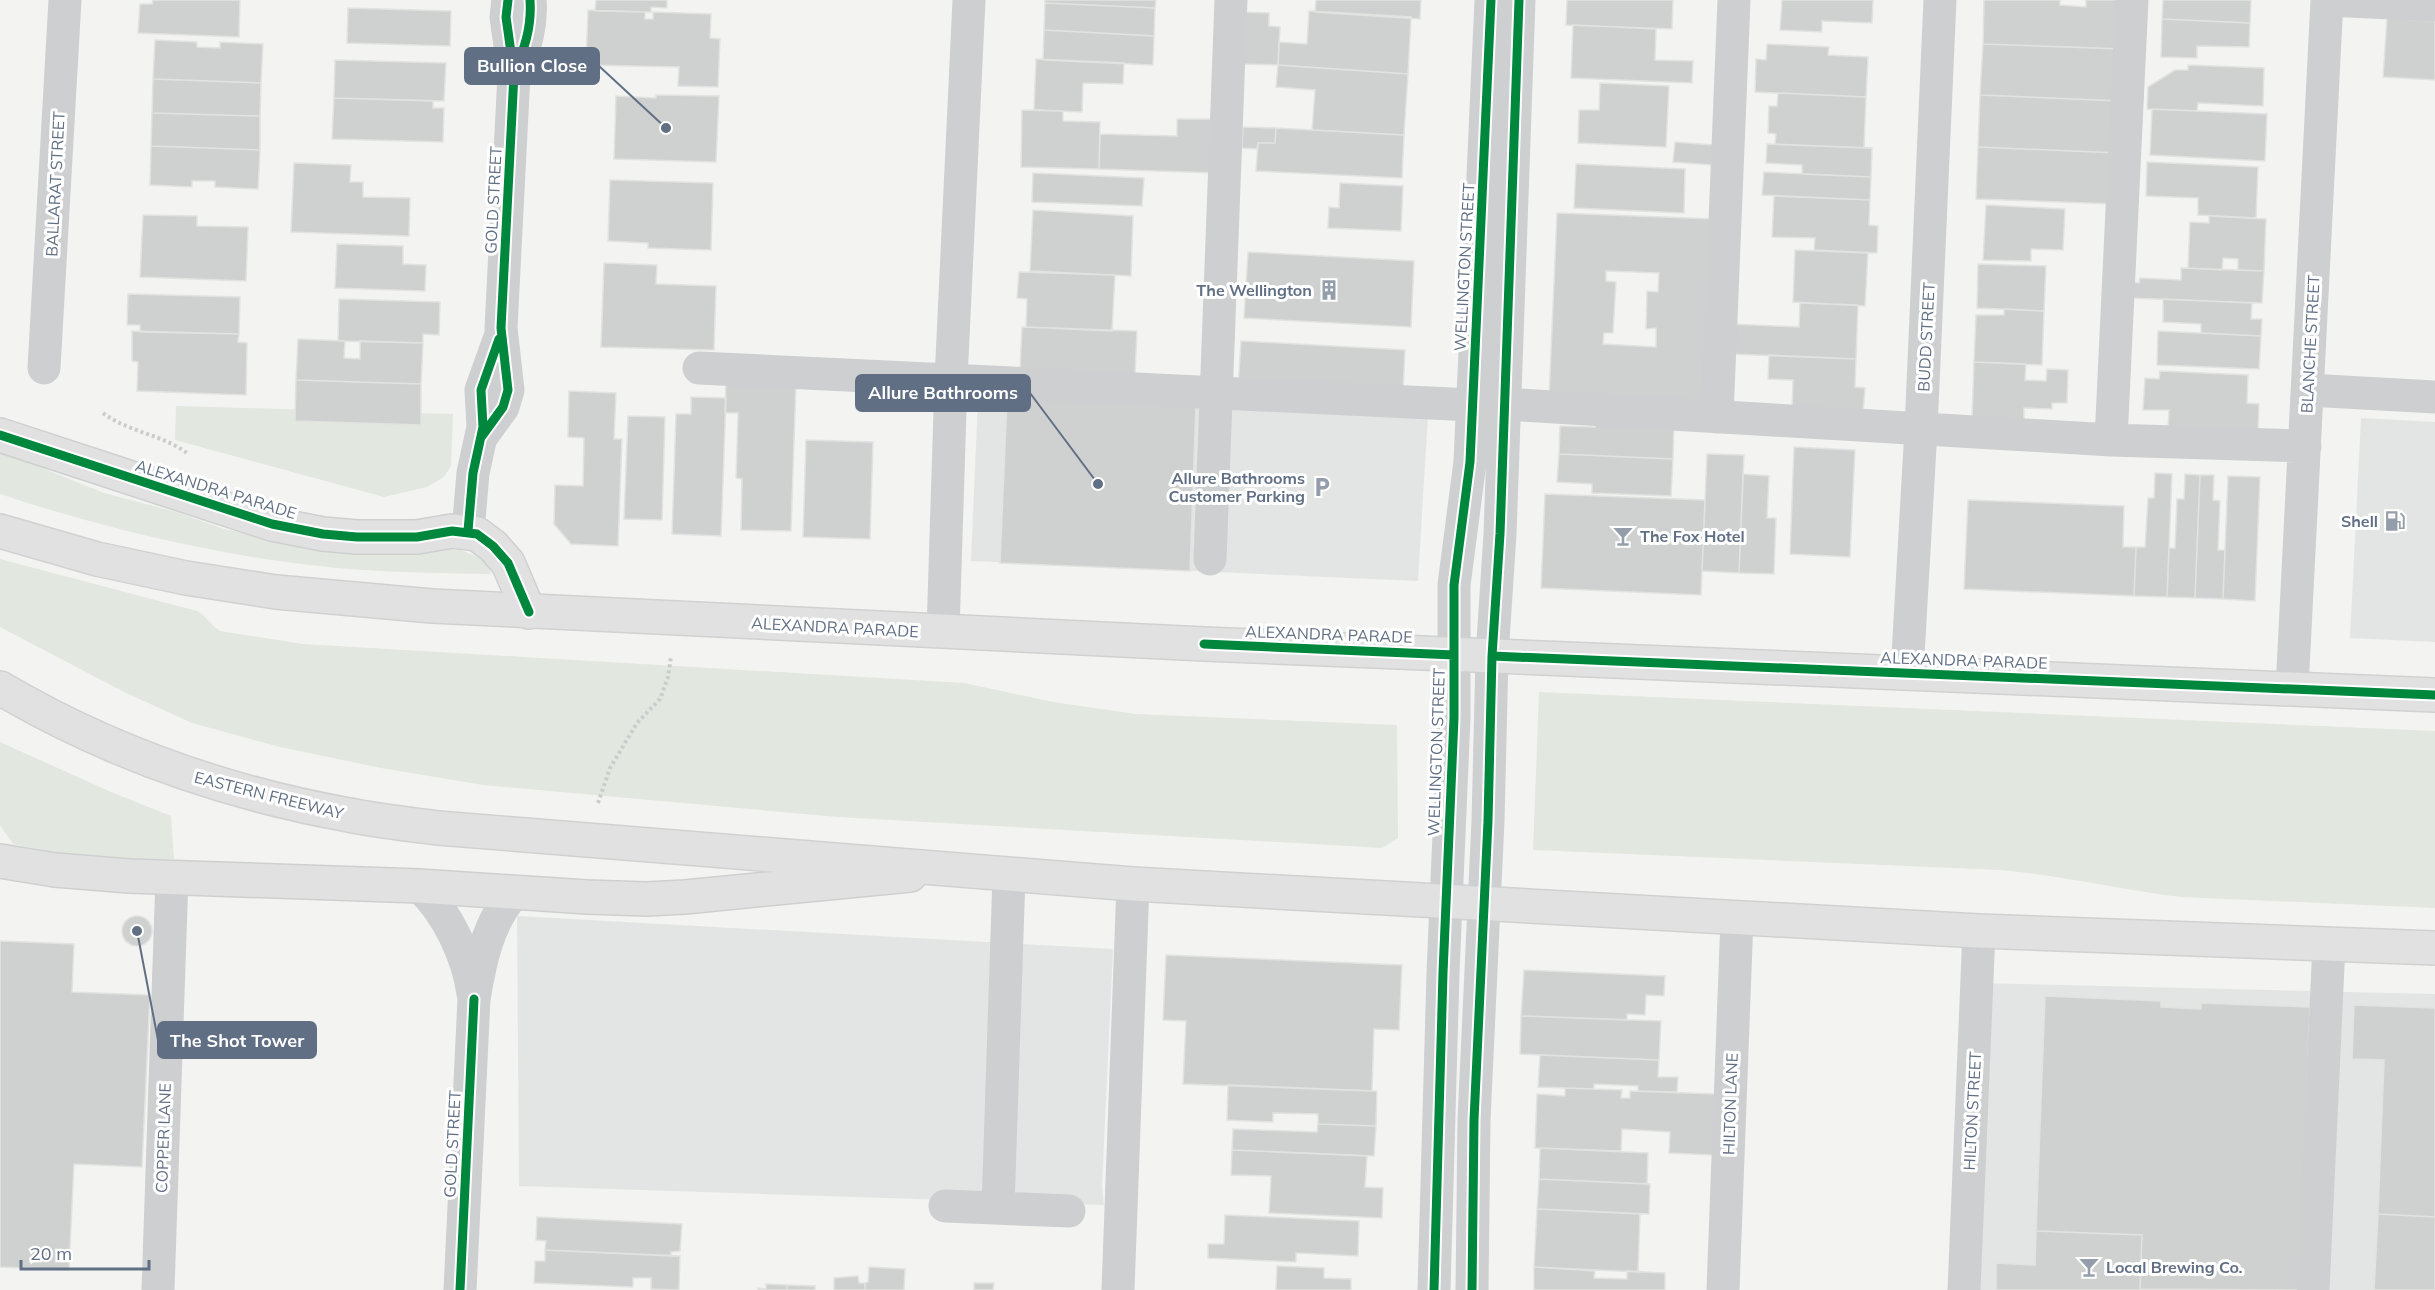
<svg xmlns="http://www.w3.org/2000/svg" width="2435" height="1290" viewBox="0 0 2435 1290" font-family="Mulish,sans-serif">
  <rect width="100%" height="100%" fill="#f3f4f1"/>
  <!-- built -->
  <path fill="#e3e4e4" d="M 979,377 L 1429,398 L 1418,581 L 971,561 Z
    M 2361,418 L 2435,422 L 2435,642 L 2350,638 Z
    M 517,916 L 1113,949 L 1102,1186 L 1104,1205 L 519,1186 Z
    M 1978,983 L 2435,994 L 2435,1290 L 1971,1290 Z"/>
  <!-- green -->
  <path fill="#e2e7df" d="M 176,406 L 453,414 L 451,466 L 444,477 L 427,487 L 384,497 L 175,440 Z
    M 0,451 L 104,493 L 176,512 L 224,529 L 269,538 L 305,549 L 337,551 L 456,548 L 478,557 L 489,567 L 491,574 C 449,573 406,573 364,570 C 245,562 114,532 0,494 Z
    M 0,559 L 197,611 C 207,616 210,625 220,631 L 303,644 L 964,683 L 1053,702 L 1136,714 L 1397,725 L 1398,838 L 1382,848 L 838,817 L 483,785 L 381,768 L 280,747 L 192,723 L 124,692 L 0,627 Z
    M 1539,692 L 2435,731 L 2435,908 L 2181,897 C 2120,890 2061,875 2000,870 L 1533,850 Z
    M 0,742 L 111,792 L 171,816 L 174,859 L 90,860 L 13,844 L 0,825 Z"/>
  <!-- building -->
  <path fill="#cfd1d1" stroke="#e2e3e1" stroke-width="1.5" fill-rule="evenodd" d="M 153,0 L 240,0 L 239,37 L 138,33 L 140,4 L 152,4 Z
    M 596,0 L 667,0 L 667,8 L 651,7 L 651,12 L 595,11 Z
    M 1045,0 L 1156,0 L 1155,8 L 1045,3 Z
    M 1316,0 L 1421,0 L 1420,19 L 1315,12 Z
    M 1567,0 L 1673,0 L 1672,29 L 1566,25 Z
    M 1782,0 L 1873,0 L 1872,23 L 1822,21 L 1822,32 L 1780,30 Z
    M 1984,0 L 2060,0 L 2060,5 L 2086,7 L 2086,0 L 2125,0 L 2122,49 L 1983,44 Z
    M 2163,0 L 2251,0 L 2250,23 L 2162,19 Z
    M 1045,3 L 1155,8 L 1154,36 L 1044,30 Z
    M 348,8 L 451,11 L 450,46 L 347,43 Z
    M 588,10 L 645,12 L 645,19 L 653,19 L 653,12 L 711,14 L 710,38 L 720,39 L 718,87 L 678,86 L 679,67 L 586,65 Z
    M 1309,11 L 1411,17 L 1408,74 L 1278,65 L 1279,42 L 1307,44 Z
    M 1242,12 L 1269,13 L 1269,26 L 1280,27 L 1278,65 L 1239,64 Z
    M 2387,18 L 2435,21 L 2435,80 L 2383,77 Z
    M 2162,19 L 2250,23 L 2249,47 L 2197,46 L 2197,58 L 2161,57 Z
    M 1573,25 L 1656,29 L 1655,60 L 1693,61 L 1692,83 L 1571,78 Z
    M 1044,30 L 1154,36 L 1153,65 L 1043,60 Z
    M 155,40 L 197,42 L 197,47 L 220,48 L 220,42 L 263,44 L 261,83 L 153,79 Z
    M 1767,44 L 1829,47 L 1828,55 L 1868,57 L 1866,97 L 1755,92 L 1756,59 L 1766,60 Z
    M 1983,44 L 2122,49 L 2120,101 L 1980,95 Z
    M 1036,59 L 1124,63 L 1123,84 L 1083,83 L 1082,112 L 1034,110 Z
    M 335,60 L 446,63 L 444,101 L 334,98 Z
    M 1278,65 L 1408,74 L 1404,135 L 1312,130 L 1315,90 L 1276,87 Z
    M 2188,65 L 2264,68 L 2263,106 L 2198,103 L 2197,111 L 2147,109 L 2148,87 L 2175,70 L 2188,70 Z
    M 153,79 L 261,83 L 260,116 L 152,113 Z
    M 1600,83 L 1669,86 L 1666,147 L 1578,143 L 1579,110 L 1599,110 Z
    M 1778,93 L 1866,97 L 1864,148 L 1775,144 L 1776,134 L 1768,133 L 1769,106 L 1777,106 Z
    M 656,95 L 719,96 L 716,162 L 614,159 L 616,96 L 656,98 Z
    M 1980,95 L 2120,101 L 2118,153 L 1978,147 Z
    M 334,98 L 433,101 L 433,108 L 444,108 L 443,142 L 332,139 Z
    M 2152,109 L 2267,114 L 2265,161 L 2150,155 Z
    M 1022,110 L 1063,111 L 1063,121 L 1100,122 L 1099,169 L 1021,167 Z
    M 152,113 L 260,116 L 260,150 L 151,146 Z
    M 1177,119 L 1217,119 L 1215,173 L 1099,169 L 1100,134 L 1177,136 Z
    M 1243,127 L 1276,128 L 1275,143 L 1258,143 L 1257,149 L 1242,148 Z
    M 1276,128 L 1404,135 L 1402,178 L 1256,171 L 1258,143 L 1275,143 Z
    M 1675,142 L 1713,145 L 1712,165 L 1673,162 Z
    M 1767,144 L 1872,148 L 1871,177 L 1802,174 L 1802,165 L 1766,163 Z
    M 151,146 L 260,150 L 258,189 L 215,187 L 215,181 L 192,181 L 192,187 L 150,185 Z
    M 1978,147 L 2118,153 L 2116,204 L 1976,199 Z
    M 2147,162 L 2258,167 L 2256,218 L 2198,215 L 2198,198 L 2146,196 Z
    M 294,163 L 351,165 L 350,182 L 363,182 L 363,197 L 410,198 L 409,236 L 291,232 Z
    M 1576,164 L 1685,169 L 1684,213 L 1574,208 Z
    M 1764,172 L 1871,177 L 1870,200 L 1762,195 Z
    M 1033,173 L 1144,178 L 1142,206 L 1032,202 Z
    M 610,180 L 713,183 L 711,250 L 648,248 L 648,243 L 608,241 Z
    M 1340,183 L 1403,186 L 1401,231 L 1328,228 L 1329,207 L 1339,208 Z
    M 1774,196 L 1870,200 L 1869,225 L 1878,226 L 1877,253 L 1814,250 L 1815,238 L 1772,237 Z
    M 1986,205 L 2065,209 L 2063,250 L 2031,249 L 2031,261 L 1983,260 Z
    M 1033,210 L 1133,216 L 1131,276 L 1030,271 Z
    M 1557,213 L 1716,219 L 1708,405 L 1549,398 ZM 1606,271 L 1659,273 L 1658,292 L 1647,291 L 1646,329 L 1656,328 L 1656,347 L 1603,344 L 1604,333 L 1613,333 L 1616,282 L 1606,281 Z
    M 143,215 L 197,216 L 197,226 L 248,227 L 246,281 L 140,277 Z
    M 2209,216 L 2266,219 L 2264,271 L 2238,270 L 2238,259 L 2223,258 L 2222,270 L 2188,268 L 2190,222 L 2209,223 Z
    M 337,244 L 403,246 L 403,264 L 426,265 L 425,291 L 335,288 Z
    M 1795,250 L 1868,253 L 1865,306 L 1793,302 Z
    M 1248,252 L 1414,261 L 1411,327 L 1244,318 Z
    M 604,263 L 657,265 L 656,284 L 716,286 L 714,350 L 601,347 Z
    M 1978,264 L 2046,266 L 2044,311 L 1977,308 Z
    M 2181,268 L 2264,271 L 2262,303 L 2128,298 L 2129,282 L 2139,283 L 2140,278 L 2181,280 Z
    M 1019,272 L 1115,275 L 1112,331 L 1026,327 L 1027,299 L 1017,298 Z
    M 128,294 L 240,297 L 239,334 L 140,332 L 140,325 L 127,325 Z
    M 339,299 L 440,302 L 439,335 L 423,334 L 423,343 L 338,341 Z
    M 2163,299 L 2252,303 L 2251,319 L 2262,319 L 2261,336 L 2201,333 L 2201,324 L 2163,322 Z
    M 1800,303 L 1858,305 L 1856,359 L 1731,354 L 1732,324 L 1799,327 Z
    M 2004,309 L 2044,311 L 2042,365 L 1974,362 L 1976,315 L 2004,315 Z
    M 1022,327 L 1137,331 L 1135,375 L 1020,370 Z
    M 132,331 L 239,334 L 238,342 L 247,343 L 246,395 L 137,391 L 138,362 L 132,361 Z
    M 2158,331 L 2261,336 L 2259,369 L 2157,365 Z
    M 298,339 L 345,341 L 344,358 L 360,359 L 360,341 L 423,343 L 421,384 L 296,380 Z
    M 1241,341 L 1405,350 L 1403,394 L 1238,386 Z
    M 1769,355 L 1856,359 L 1855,387 L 1865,388 L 1863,413 L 1792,410 L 1793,380 L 1768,379 Z
    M 1974,362 L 2026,364 L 2025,380 L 2046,381 L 2047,369 L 2068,370 L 2067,403 L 2052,403 L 2052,409 L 2024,408 L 2024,421 L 1972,418 Z
    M 2160,371 L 2248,375 L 2247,403 L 2259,404 L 2258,431 L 2168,427 L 2169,410 L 2143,410 L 2145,378 L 2159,379 Z
    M 296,380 L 421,384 L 421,425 L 295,421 Z
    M 726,381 L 796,383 L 791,531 L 741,530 L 742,479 L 736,478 L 738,413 L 725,413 Z
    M 569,391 L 616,393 L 614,439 L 622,439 L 618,546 L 571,544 L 554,524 L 555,485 L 583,486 L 584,438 L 568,437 Z
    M 691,397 L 726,398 L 721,536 L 672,534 L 676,414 L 691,414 Z
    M 1007,398 L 1196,406 L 1190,571 L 1000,563 Z
    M 628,416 L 665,417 L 662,520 L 624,519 Z
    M 1595,419 L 1674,423 L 1673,459 L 1559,454 L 1560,426 L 1595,427 Z
    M 806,440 L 873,442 L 870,539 L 803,537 Z
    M 1794,447 L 1855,450 L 1850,557 L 1790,554 Z
    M 1559,454 L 1673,459 L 1671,496 L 1592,493 L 1592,484 L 1557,482 Z
    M 1707,454 L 1744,455 L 1739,573 L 1702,571 Z
    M 2155,473 L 2172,474 L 2167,597 L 2134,596 L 2136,547 L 2145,547 L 2148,498 L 2154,498 Z
    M 1743,474 L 1769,476 L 1767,518 L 1776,518 L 1774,574 L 1739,573 Z
    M 2185,474 L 2200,475 L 2195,598 L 2167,597 L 2169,548 L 2175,548 L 2177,499 L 2184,499 Z
    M 2200,475 L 2214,475 L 2213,500 L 2220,501 L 2218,550 L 2225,550 L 2223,599 L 2195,598 Z
    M 2228,476 L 2260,477 L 2255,601 L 2223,599 Z
    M 1545,494 L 1705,500 L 1701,595 L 1541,588 Z
    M 1968,500 L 2124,506 L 2123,547 L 2136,547 L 2134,596 L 1964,589 Z
    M122 931a15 15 0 1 1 30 0a15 15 0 1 1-30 0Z
    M 0,941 L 74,944 L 72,992 L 150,995 L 142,1167 L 74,1164 L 69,1270 L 0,1267 Z
    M 1166,955 L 1402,965 L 1399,1030 L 1374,1029 L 1372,1091 L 1183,1084 L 1186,1021 L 1163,1020 Z
    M 1524,970 L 1665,976 L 1664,996 L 1646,995 L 1645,1015 L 1627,1014 L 1627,1020 L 1521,1016 Z
    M 2045,996 L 2161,1001 L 2161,1007 L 2201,1009 L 2201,1003 L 2310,1007 L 2299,1290 L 2140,1289 L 2142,1235 L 2036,1231 Z
    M 2354,1005 L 2435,1008 L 2435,1217 L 2378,1214 L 2384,1060 L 2352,1059 Z
    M 1521,1016 L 1661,1021 L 1659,1060 L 1520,1054 Z
    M 1540,1055 L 1659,1060 L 1658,1077 L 1678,1077 L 1677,1092 L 1638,1091 L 1638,1086 L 1594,1084 L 1594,1089 L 1538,1087 Z
    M 1228,1085 L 1377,1091 L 1376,1126 L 1318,1124 L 1318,1114 L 1273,1113 L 1273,1122 L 1227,1120 Z
    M 1565,1088 L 1622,1090 L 1621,1098 L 1630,1098 L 1630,1091 L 1716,1094 L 1713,1155 L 1669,1153 L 1670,1132 L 1622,1129 L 1621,1151 L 1535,1148 L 1537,1094 L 1565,1096 Z
    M 1318,1124 L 1376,1126 L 1374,1156 L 1232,1150 L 1233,1129 L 1317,1132 Z
    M 1540,1148 L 1648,1153 L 1647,1184 L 1539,1179 Z
    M 1232,1150 L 1367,1156 L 1365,1187 L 1383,1188 L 1382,1218 L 1269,1213 L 1271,1176 L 1231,1175 Z
    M 1539,1179 L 1650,1184 L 1649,1214 L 1537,1209 Z
    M 1537,1209 L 1640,1214 L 1638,1272 L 1534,1267 Z
    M 2378,1214 L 2435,1217 L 2435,1290 L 2374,1290 Z
    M 1225,1215 L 1359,1221 L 1358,1256 L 1296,1253 L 1296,1262 L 1208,1258 L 1208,1244 L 1224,1244 Z
    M 537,1217 L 682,1224 L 680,1251 L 671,1252 L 671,1256 L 545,1250 L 546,1241 L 536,1240 Z
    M 2036,1231 L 2142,1235 L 2140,1290 L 1996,1290 L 1996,1263 L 2035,1265 Z
    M 545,1250 L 680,1256 L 679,1290 L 651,1289 L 651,1278 L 633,1278 L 633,1287 L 534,1283 L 535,1261 L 545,1261 Z
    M 1277,1266 L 1324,1268 L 1324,1278 L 1351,1279 L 1351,1290 L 1276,1290 Z
    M 869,1267 L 905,1269 L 904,1290 L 865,1290 L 865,1283 L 868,1282 Z
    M 1534,1267 L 1595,1271 L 1594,1278 L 1627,1279 L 1627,1271 L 1665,1273 L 1665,1290 L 1534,1290 Z
    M 858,1276 L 859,1283 L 865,1283 L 865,1290 L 834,1290 L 834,1278 Z
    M 974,1283 L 994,1283 L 993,1290 L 974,1290 Z
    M 766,1284 L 787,1285 L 787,1290 L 758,1290 L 758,1288 L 766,1289 Z
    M 787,1285 L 815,1286 L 815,1290 L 787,1290 Z"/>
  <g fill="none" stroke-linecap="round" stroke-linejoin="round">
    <!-- major casing -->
    <g stroke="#ced0d0" stroke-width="36">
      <path id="major" d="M 0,435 L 272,524 L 323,534 L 357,537 L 417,537 L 452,531 L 477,534 L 493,546 L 508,563 L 529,612
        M 0,861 L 55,870 L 129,876 L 419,886 L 587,897 L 646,899 L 685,897 L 910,875"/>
    </g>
    <!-- highway casing -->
    <g stroke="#d0d1d1" stroke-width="36">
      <path id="highway" d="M 0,531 L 97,559 L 186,578 L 276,592 L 432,606 L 1204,644 L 2435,695
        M 0,688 C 107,751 227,793 349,815 C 378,821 409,824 438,828 L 1133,884 L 1979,931 L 2435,948"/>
    </g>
    <!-- path -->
    <path stroke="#cbcccc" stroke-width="4" stroke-dasharray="3 3" stroke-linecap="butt" d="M 103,413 C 128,432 161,434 187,453
      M 598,803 L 610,768 L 637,723 L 660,699 L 668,677 L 671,657"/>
    <!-- minor -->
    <path stroke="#cecfd0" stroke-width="33" d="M 2327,0 L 2435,5
      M 517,67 C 526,44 532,25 530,0
      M 44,368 L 65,0
      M 699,368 L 1472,405 L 1504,404 L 2111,440 L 2305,446
      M 2308,390 L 2435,397
      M 1717,417 L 1734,0
      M 482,436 L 503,407 L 508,390 L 501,328 L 514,74 L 506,17 L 508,0
      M 2111,440 L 2132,0
      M 468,531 L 473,473 L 483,427 L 481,390 L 500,337
      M 1210,559 L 1231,0
      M 943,631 L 951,380 L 969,0
      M 1907,673 L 1921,429 L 1940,0
      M 2292,689 L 2327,0
      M 419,886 C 447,912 468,956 473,994
      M 945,1206 L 1069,1211
      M 998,1208 L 1009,875
      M 158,1290 L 172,877
      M 460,1290 L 474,999 C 480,962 488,922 514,893
      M 1118,1290 L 1133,884
      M 1434,1290 L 1443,973 L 1454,718 L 1454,585 L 1470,462 L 1491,0
      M 1472,1290 L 1474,1120 L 1488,821 L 1492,656 L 1500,534 L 1519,0
      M 1723,1290 L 1737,918
      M 1964,1290 L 1979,931
      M 2313,1290 L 2329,944"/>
    <!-- major -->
    <use href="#major" stroke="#e1e1e2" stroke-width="33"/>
    <!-- highway -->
    <use href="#highway" stroke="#e1e1e2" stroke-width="33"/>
    <!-- cycleway casing -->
    <g stroke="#fff" stroke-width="13">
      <path id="cycleway" d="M 514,74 C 524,49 532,28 530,0
        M 0,435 L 272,524 L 323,534 L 357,537 L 417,537 L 452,531 L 477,534 L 493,546 L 508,563 L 529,612
        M 482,436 L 503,407 L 508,390 L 501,328 L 514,74 L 506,17 L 508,0
        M 468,531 L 473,473 L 483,427 L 481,390 L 499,339
        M 1204,644 L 1454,655
        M 1492,656 L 2435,695
        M 460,1290 L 474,999
        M 1434,1290 L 1443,973 L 1454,718 L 1454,585 L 1470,462 L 1491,0
        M 1472,1290 L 1474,1120 L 1488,821 L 1492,656 L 1500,534 L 1519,0"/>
    </g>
    <!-- cycleway -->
    <use href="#cycleway" stroke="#00873e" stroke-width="9"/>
  </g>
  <!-- icons -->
  <defs>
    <g id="building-bare" transform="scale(1.62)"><path d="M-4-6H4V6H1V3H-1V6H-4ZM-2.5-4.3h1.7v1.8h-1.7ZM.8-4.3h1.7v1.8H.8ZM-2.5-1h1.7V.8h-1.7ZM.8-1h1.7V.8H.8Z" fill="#949eaa" stroke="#fff" stroke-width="2.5" paint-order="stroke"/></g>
    <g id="parking-bare" transform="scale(1.62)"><path d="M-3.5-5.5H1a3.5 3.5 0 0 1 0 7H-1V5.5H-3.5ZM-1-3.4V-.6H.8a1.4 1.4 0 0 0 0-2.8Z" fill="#949eaa" stroke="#fff" stroke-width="2.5" paint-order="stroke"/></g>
    <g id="fuel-bare" transform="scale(1.62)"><path d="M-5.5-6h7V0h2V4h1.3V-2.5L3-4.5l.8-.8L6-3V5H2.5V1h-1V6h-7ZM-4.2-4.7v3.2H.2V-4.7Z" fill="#949eaa" stroke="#fff" stroke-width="2.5" paint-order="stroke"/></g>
    <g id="bar-bare" transform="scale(1.62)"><path d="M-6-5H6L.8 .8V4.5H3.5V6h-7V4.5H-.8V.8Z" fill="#949eaa" stroke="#fff" stroke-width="2.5" paint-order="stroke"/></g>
  </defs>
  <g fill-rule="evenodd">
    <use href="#building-bare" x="1329" y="290"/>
    <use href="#parking-bare" x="1322" y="487"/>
    <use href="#fuel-bare" x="2395" y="521"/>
    <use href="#bar-bare" x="1623" y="536"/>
    <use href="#bar-bare" x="2089" y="1267"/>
  </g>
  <g text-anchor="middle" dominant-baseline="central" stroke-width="6" stroke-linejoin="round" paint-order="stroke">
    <!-- street labels -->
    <g font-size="16" fill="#616f84" stroke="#fff">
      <text transform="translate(55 184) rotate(-87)">BALLARAT STREET</text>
      <text transform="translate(493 200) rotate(-87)">GOLD STREET</text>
      <text transform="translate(1464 267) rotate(-87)">WELLINGTON STREET</text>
      <text transform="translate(1926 337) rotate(-87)">BUDD STREET</text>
      <text transform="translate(2310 344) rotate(-87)">BLANCHE STREET</text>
      <text transform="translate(216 489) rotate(17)">ALEXANDRA PARADE</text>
      <text transform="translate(835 627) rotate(3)">ALEXANDRA PARADE</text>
      <text transform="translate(1329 634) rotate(2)">ALEXANDRA PARADE</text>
      <text transform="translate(1964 660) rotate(2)">ALEXANDRA PARADE</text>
      <text transform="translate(1436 752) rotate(-88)">WELLINGTON STREET</text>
      <text transform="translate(269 795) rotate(14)">EASTERN FREEWAY</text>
      <text transform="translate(1730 1104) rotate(-88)">HILTON LANE</text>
      <text transform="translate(1972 1111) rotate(-87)">HILTON STREET</text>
      <text transform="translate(163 1138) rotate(-88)">COPPER LANE</text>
      <text transform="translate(452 1144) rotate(-87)">GOLD STREET</text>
    </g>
    <!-- poi labels -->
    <g font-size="16" font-weight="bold" fill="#616f84" stroke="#fff" text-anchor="end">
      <text x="1312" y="290">The Wellington</text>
      <text x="1305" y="478">Allure Bathrooms<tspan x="1305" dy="18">Customer Parking</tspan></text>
      <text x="2378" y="521">Shell</text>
      <text x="1640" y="536" text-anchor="start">The Fox Hotel</text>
      <text x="2106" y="1267" text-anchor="start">Local Brewing Co.</text>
    </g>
  </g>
  <!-- callouts -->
  <path fill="none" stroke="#616f84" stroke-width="2" d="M666 128L599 66M1098 484L1030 393M137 931L158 1040"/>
  <g fill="#616f84" stroke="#fff" stroke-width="2">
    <circle cx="666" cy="128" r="6"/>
    <circle cx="1098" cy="484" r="6"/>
    <circle cx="137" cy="931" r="6"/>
  </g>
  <g fill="#616f84" stroke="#616f84" stroke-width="2">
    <rect x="465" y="48" width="134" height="36" rx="6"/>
    <rect x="856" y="375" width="174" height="36" rx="6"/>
    <rect x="158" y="1022" width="158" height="36" rx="6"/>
  </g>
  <g font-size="18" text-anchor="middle" font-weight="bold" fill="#fff">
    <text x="532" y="72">Bullion Close</text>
    <text x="943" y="399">Allure Bathrooms</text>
    <text x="237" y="1047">The Shot Tower</text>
  </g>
  <!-- scale -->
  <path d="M21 1260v9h128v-9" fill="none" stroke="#616f84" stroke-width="3"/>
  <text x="30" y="1260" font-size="18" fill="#616f84" stroke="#ffffff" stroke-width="4.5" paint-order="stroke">20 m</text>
</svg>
